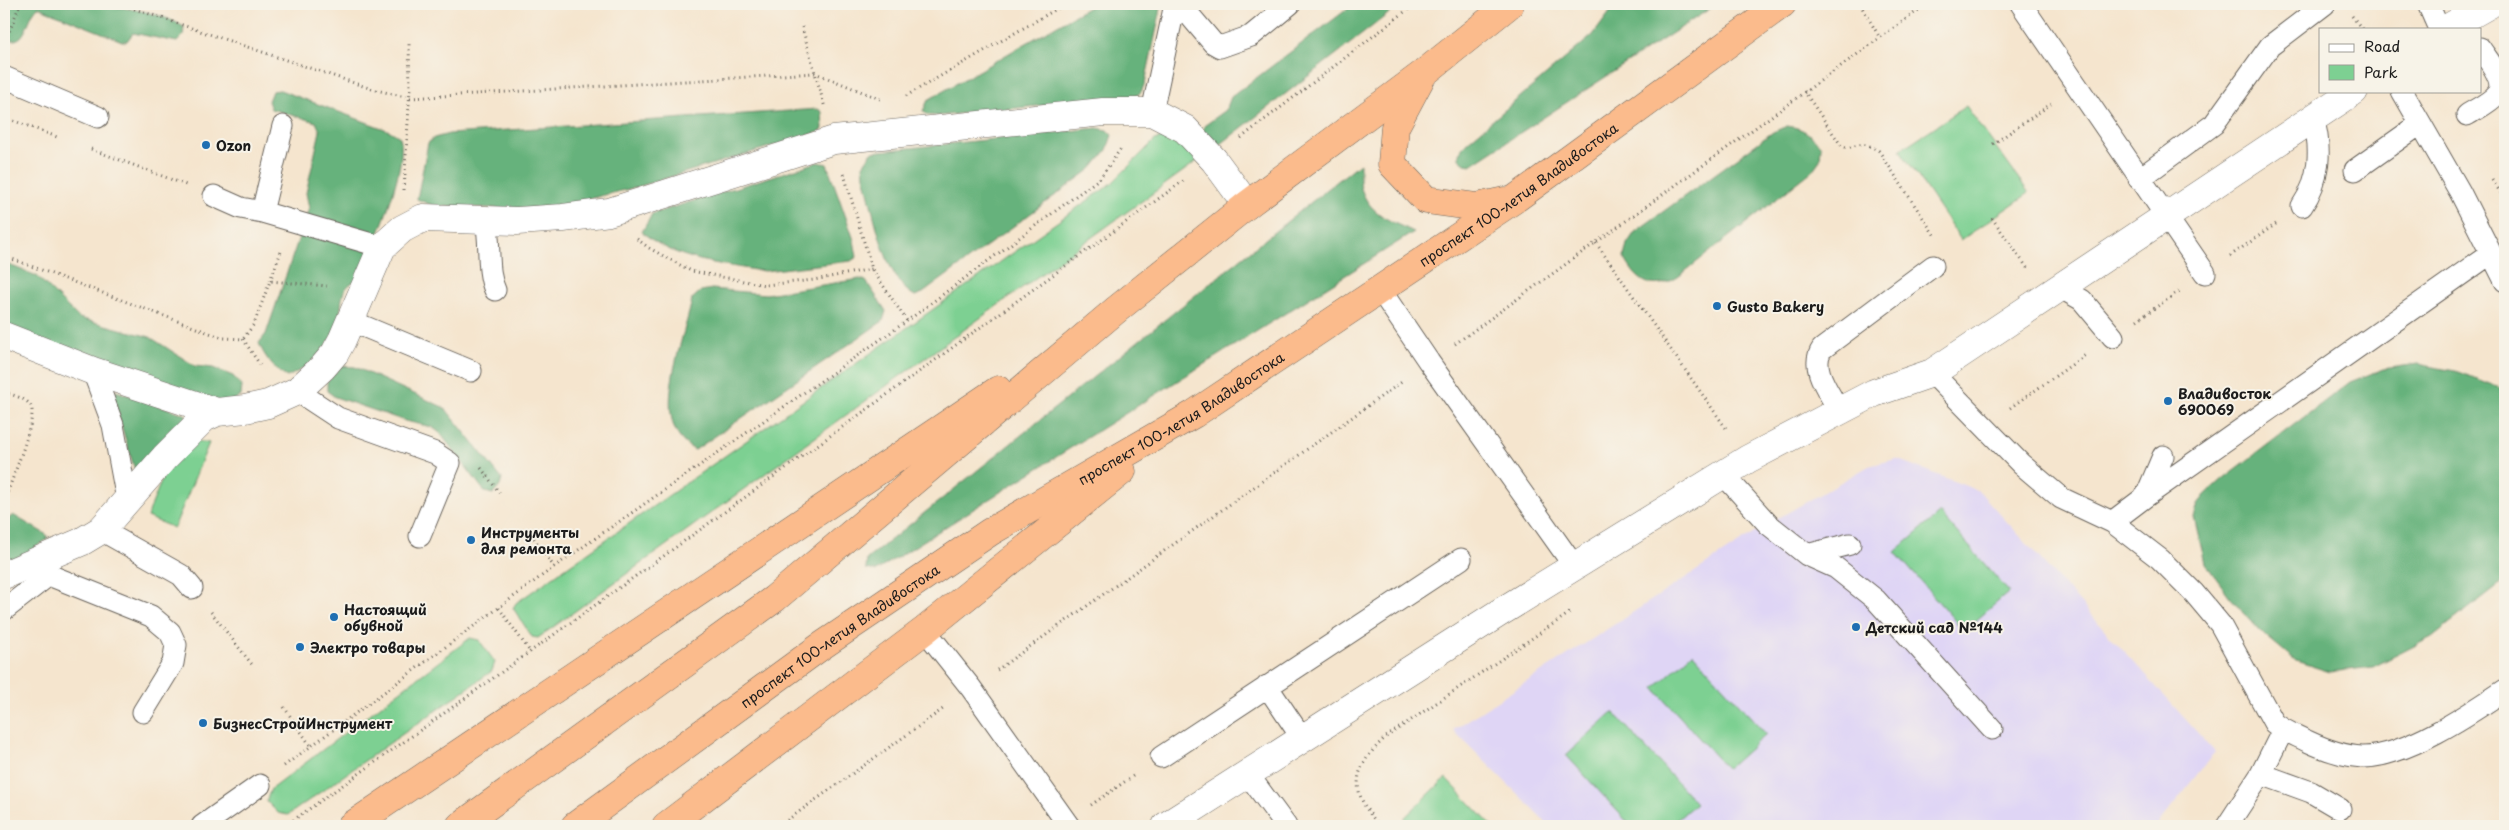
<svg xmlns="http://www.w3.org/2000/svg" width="2509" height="830" viewBox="0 0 2509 830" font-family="'Playpen Sans',sans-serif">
  <rect width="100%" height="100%" fill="#f7f3e8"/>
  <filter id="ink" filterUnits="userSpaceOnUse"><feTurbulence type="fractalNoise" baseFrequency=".02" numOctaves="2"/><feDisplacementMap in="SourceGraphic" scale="10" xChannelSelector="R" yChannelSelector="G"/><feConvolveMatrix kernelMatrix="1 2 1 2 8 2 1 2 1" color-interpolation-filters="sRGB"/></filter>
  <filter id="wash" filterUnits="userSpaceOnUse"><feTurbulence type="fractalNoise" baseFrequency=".0096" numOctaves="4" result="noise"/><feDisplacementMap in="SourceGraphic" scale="20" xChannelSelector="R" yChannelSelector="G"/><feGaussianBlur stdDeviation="1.12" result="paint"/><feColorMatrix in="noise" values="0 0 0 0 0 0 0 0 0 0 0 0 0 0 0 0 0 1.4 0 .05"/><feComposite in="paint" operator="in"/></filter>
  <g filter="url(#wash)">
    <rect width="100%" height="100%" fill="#f5e5ce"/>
    <!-- built -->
    <path fill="#dfd5f5" d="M 1896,459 L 1979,491 L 2215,752 L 2156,826 L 1550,826 L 1453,730 L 1768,524 L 1869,466 Z"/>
    <!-- green -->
    <path fill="#7dd092" stroke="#4c7657" d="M 1966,106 L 2029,193 L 1961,240 L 1900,150 Z
      M 1169,136 L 1183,140 L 1197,157 L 1196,162 L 538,638 L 532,637 L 513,608 L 516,603 L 1111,184 L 1155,140 Z
      M 196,441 L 209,443 L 174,528 L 147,517 L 169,461 Z
      M 1940,513 L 2009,592 L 1964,631 L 1895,552 Z
      M 470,638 L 479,640 L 495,662 L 492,671 L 288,815 L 278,813 L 266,801 L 271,789 Z
      M 1693,653 L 1766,734 L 1727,769 L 1654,688 Z
      M 1613,712 L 1696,803 L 1670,826 L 1631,826 L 1566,755 Z
      M 1446,778 L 1492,826 L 1411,826 L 1404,818 Z"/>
    <!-- forest -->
    <path fill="#66b27c" stroke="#41674c" d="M 6,4 C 58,4 142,0 184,27 L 183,36 L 177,42 L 133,33 L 127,41 L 122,41 L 38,7 C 25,19 28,48 4,38 L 4,9 Z
      M 1094,4 L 1162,4 L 1145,83 L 1141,92 L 1136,96 L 937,116 L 928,115 L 923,111 L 928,100 Z
      M 1354,4 L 1401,4 L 1221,144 L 1216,144 L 1203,132 L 1204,126 L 1226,110 L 1231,97 Z
      M 1616,4 L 1717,4 L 1471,165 L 1465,164 L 1459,159 L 1459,153 L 1466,143 L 1593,35 Z
      M 280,90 L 390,131 L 400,137 C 409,167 373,247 361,278 C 335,289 345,302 338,322 C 329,348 312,366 287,377 C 276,372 263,355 259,343 L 266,334 L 309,208 L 306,193 L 320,131 L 316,122 L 271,109 L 268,101 L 272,91 Z
      M 818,109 L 822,112 L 823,129 L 819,132 L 637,187 L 564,205 L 521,209 L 434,206 L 417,199 L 428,143 L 434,138 L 449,134 Z
      M 1787,126 C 1804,128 1810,134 1821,146 L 1820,160 L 1812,171 L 1678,277 C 1652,293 1637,282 1624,257 L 1627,244 L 1635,232 L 1773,132 Z
      M 1097,128 L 1107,130 L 1112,135 L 1107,150 L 1091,169 L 923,293 L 915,296 C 884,281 873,208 864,176 L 863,165 L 872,152 Z
      M 818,162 L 827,164 L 854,240 L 857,257 L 851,261 L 765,271 L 755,270 C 714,263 675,260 642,232 L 652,214 Z
      M 1360,163 C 1360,172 1359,184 1362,191 C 1370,214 1394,223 1414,232 C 1235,346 1054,457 876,571 L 866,569 L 867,559 Z
      M 4,263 L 37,276 L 79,318 L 150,337 L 195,366 L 213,368 L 233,376 L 242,386 L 241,396 L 219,408 L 4,329 Z
      M 860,279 L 866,281 L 886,311 L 883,321 L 695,450 C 645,426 685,339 692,299 L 701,291 L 712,289 L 766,294 Z
      M 2418,364 L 2459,372 L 2505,390 L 2505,580 L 2432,637 L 2373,667 L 2330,672 L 2296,661 L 2260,631 L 2230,597 L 2205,563 L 2194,517 L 2198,504 L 2205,495 L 2224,478 L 2350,382 L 2383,369 Z
      M 341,366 L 355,367 L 445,408 L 502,479 L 500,486 L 493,494 L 485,492 L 440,433 L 432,427 L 405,421 L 335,397 L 327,391 L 327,382 Z
      M 116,391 L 185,414 L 189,420 L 142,470 L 135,470 L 113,399 Z
      M 13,515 L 47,535 L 47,540 C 36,546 16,564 4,557 L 8,519 Z"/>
  </g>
  <g filter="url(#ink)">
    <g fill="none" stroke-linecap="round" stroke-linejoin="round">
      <!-- lane casing -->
      <g stroke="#68625a" stroke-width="23">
        <path id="lane" d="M 1180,4 L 1213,43 L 1220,47 L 1251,36 L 1290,4
          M 2021,4 L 2205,273
          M 2428,4 L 2439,29
          M 4,77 L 98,117
          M 2402,91 L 2460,192 L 2505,281
          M 1152,112 L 1175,4
          M 2467,115 C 2476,109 2490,103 2497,94 C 2507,81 2487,59 2480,48
          M 2355,170 L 2420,124
          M 2139,179 L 2214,124 L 2270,46 L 2325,4
          M 214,196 L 241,208 L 262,212 L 283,126
          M 2302,206 C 2320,180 2322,148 2313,118
          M 262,212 L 382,247
          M 486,221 C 491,243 486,270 495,290
          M 1379,288 L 1429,362 L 1574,566
          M 2061,288 L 2082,300 L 2113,337
          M 351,321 L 471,371
          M 93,371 L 113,425 L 127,500
          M 1932,373 L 2021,464 L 2061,498 L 2112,522 L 2160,559 L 2194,593 L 2220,624 L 2274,723 C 2284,731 2295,735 2307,741 C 2324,749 2342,756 2362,757 C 2404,758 2471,713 2505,690
          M 297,391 L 338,418 L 435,453 L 450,463 L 420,536
          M 1839,411 C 1830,393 1809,368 1822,349 L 1933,266
          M 1723,474 L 1768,524 L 1807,555 L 1836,568 L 1876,600 L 1992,729
          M 2146,496 L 2163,456
          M 2112,522 L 2145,497 L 2490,254
          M 101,530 L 181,575 L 192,588
          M 1807,555 L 1850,544
          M 32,565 L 49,575 L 151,616 L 170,632 L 176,645 L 173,663 L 143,712
          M 4,610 L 49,575
          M 925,630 L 971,688 L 1069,826
          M 1267,686 L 1302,738
          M 1161,757 L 1461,559
          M 1247,773 L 1286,826
          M 2261,774 L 2311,792 L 2340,809
          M 202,826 L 260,785
          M 2227,826 L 2261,774 L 2283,730"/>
      </g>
      <!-- street casing -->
      <g stroke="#68625a" stroke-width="29">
        <path id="street" d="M 2446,29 L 2490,4
          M 4,336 L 93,371 L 217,412 L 245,409 L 268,404 L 297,391 L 323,367 L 335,353 L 342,340 L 382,247 L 402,229 L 423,218 L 517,221 L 563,218 L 609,212 L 834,140 L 1103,112 L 1152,112 L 1185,129 L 1214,160 L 1247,205
          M 4,575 L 81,542 L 101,530 L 165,457 L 204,418 L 217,412
          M 1166,826 L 1499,613 L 1748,459 L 1874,393 L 1932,373 L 2354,91"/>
      </g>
      <!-- highway casing -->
      <g stroke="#68625a" stroke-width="29">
        <g id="highway">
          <path d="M 1421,78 L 1395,127 L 1392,164 L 1426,200 L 1477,207 L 1505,201"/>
          <path d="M 351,826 L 998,390"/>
          <path d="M 460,826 L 774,599 L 1116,310 L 1247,205 L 1424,73 L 1510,4"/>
          <path id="s1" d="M 575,826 L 820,647 L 990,532 L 1194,414 L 1515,199 L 1782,4"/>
          <path d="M 666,826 L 925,630 L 1122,471"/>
        </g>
      </g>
      <!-- path -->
      <path stroke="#68625a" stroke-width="3" stroke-dasharray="1 4" stroke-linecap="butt" d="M 120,4 L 372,89 L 410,98 L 815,73 L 880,99
        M 1860,4 L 1880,38
        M 418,9 L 420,4
        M 2352,16 L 2362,29
        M 802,27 L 825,108
        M 4,45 L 20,4
        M 1804,91 L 1841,145 L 1847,148 C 1861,144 1865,142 1879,151 L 1935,236
        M 906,96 L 1065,4
        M 4,117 L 57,137
        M 1241,138 L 1415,4
        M 1993,144 L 2051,104
        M 91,149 L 186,185
        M 844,174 L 872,269 L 907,321
        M 2492,180 L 2501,193 L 2505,191
        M 404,190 L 410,88 L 409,43
        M 1992,218 L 2028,269
        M 637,239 L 649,248 L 691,271 L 765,285 L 814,280 L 872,269
        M 1596,243 L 1728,431
        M 4,256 L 223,338 L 243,339 L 254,324 L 270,281 L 327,286
        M 2230,256 L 2276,224
        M 270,281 L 282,249
        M 2137,320 L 2180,291
        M 243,339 L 262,368
        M 1455,344 L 1927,4
        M 4,392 C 12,395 26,398 31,406 C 38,418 9,486 4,502
        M 2010,408 L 2087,354
        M 481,468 L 501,495
        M 531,534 L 554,567
        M 499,608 L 531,653
        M 211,612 L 254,667
        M 997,670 L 1403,381
        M 284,707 L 310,745
        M 284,766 L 554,567 L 907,321 L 1100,178 L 1122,147
        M 1091,805 L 1136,774
        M 285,826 C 587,613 886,395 1186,179
        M 779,826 L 943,709
        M 1380,826 C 1348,791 1352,768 1386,737 L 1571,612"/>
      <!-- lane -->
      <use href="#lane" stroke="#fff" stroke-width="21"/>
      <!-- street -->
      <use href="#street" stroke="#fff" stroke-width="28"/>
      <!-- highway -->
      <use href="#highway" stroke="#fbbb8c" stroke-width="28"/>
    </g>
  </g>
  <!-- markers -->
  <g fill="#1f6fb2" stroke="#f7f3e8" stroke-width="2">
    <circle cx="206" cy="145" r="5"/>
    <circle cx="1717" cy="306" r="5"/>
    <circle cx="2168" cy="401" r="5"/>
    <circle cx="471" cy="540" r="5"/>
    <circle cx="334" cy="617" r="5"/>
    <circle cx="1856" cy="627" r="5"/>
    <circle cx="300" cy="647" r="5"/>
    <circle cx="203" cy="723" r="5"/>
  </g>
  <g text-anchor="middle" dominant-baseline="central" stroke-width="4" stroke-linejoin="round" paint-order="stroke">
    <!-- poi labels -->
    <g font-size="14" font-weight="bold" fill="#1c1c1c" stroke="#f7f3e8" text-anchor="start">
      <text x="216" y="145">Ozon</text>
      <text x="1727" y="306">Gusto Bakery</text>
      <text x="2178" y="393">Владивосток<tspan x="2178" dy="16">690069</tspan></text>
      <text x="481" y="532">Инструменты<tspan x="481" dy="16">для ремонта</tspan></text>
      <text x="344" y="609">Настоящий<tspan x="344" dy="16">обувной</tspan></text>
      <text x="1866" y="627">Детский сад №144</text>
      <text x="310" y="647">Электро товары</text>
      <text x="213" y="723">БизнесСтройИнструмент</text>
    </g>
    <!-- street labels -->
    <g font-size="14" fill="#1c1c1c" stroke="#f7f3e8">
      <text stroke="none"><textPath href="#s1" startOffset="1136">проспект 100-летия Владивостока</textPath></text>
      <text stroke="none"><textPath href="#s1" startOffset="731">проспект 100-летия Владивостока</textPath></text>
      <text stroke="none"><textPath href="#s1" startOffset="326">проспект 100-летия Владивостока</textPath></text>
    </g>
  </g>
  <!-- margin -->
  <rect width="2509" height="830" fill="none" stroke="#f7f3e8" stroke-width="20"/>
  <!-- legend -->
  <rect x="2319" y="28" width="162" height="65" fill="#f7f3e8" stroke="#9f9d96"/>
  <rect x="2329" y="44" width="25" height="8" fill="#ffffff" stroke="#9f9d96"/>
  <text x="2364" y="52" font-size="15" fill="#1c1c1c">Road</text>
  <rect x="2329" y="65" width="25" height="15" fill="#7dd092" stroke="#9f9d96"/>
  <text x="2364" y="78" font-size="15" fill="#1c1c1c">Park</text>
</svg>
